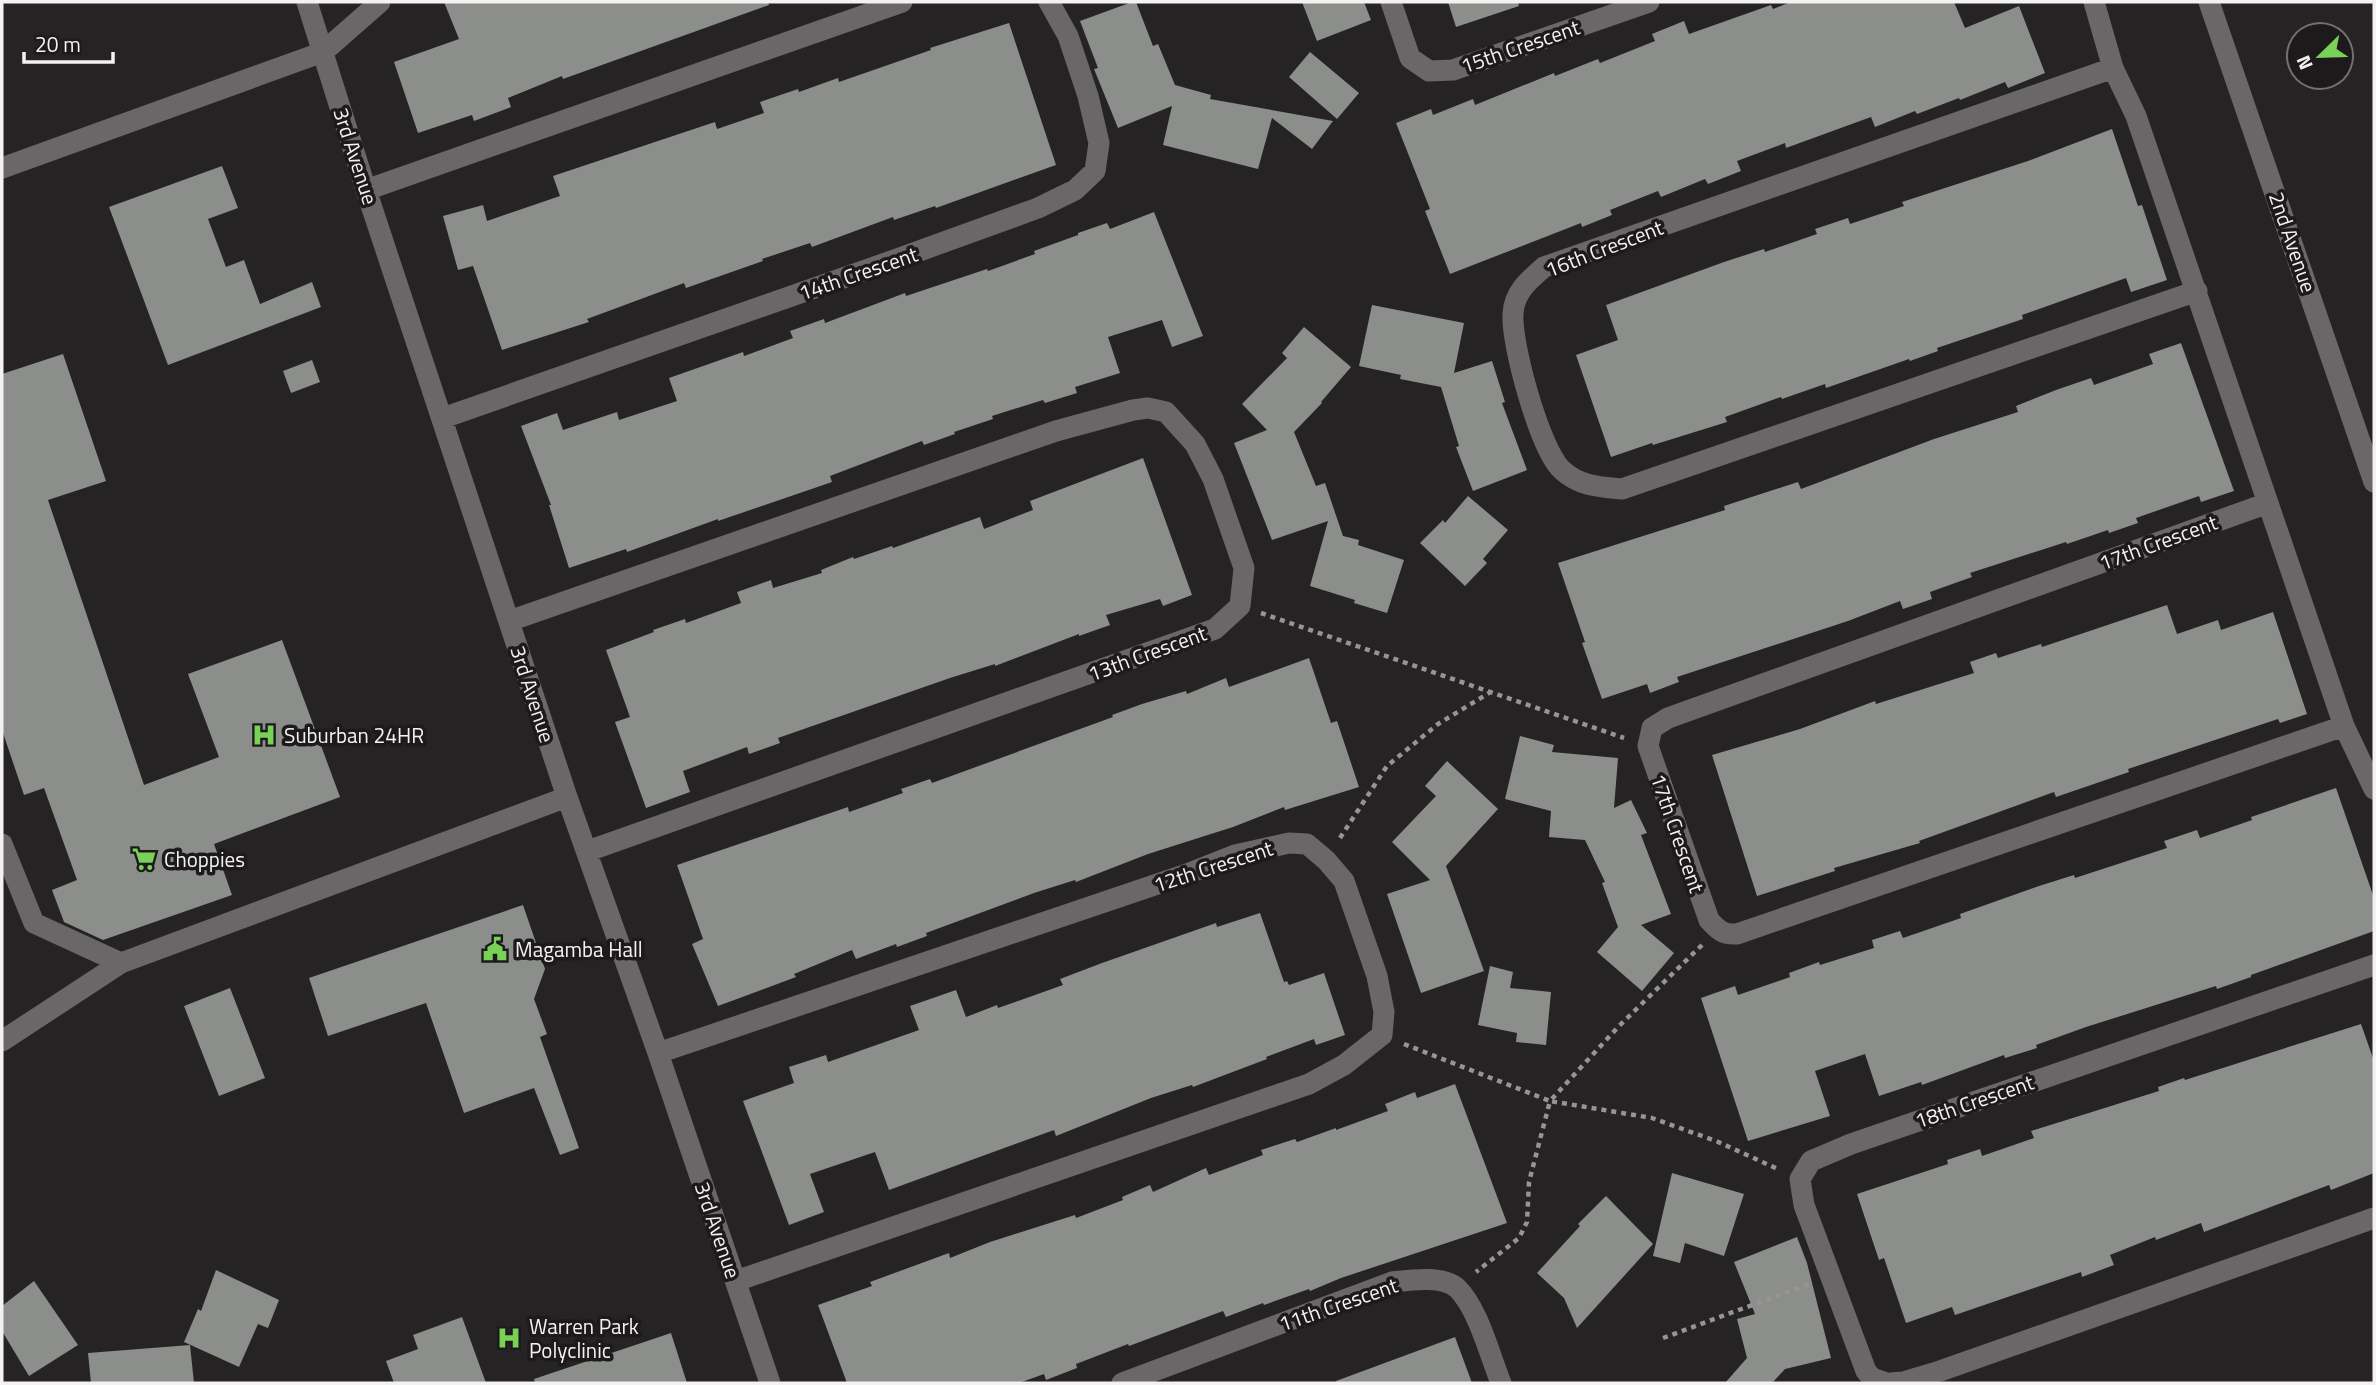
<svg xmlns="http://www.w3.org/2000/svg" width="2376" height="1385" viewBox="0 0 2376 1385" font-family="'Titillium Web',sans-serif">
  <rect width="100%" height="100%" fill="#252324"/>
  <!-- building -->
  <path fill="#8c8e8b" d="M 444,2 L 768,2 L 769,5 L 563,79 L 562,76 L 508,98 L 511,107 L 474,121 L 472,115 L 418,133 L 394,62 L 459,39 Z
    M 1132,2 L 1136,2 L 1153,46 L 1158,44 L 1175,85 L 1211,95 L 1210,99 L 1333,121 L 1312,149 L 1272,118 L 1258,169 L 1163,145 L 1172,106 L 1118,128 L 1094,69 L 1098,68 L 1080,21 Z
    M 1302,2 L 1364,2 L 1371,20 L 1317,41 Z
    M 1448,2 L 1518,2 L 1519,6 L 1456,27 Z
    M 1791,2 L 1954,2 L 1965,28 L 2019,6 L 2045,73 L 2008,88 L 2005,82 L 1960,100 L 1959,98 L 1917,114 L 1915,111 L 1875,127 L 1871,117 L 1786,148 L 1785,143 L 1737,161 L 1741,171 L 1708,184 L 1705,179 L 1661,197 L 1658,191 L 1610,210 L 1612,215 L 1582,227 L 1581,223 L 1450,274 L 1425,211 L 1430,209 L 1396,123 L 1431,109 L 1433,115 L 1473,99 L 1475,105 L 1554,73 L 1555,76 L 1598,59 L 1600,63 L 1655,41 L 1652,34 L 1684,21 L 1689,34 L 1771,5 L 1773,9 Z
    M 1009,23 L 1056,165 L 936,208 L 935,206 L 894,220 L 893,217 L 812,247 L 810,243 L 762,259 L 763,261 L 686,288 L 684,283 L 587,319 L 589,322 L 502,350 L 473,266 L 458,270 L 443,216 L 483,205 L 487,221 L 560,196 L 553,176 L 715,122 L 717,129 L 764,113 L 760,102 L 798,89 L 799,92 L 838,78 L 839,82 L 931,50 L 930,48 Z
    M 1310,52 L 1359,93 L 1337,119 L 1289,77 Z
    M 2112,129 L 2138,206 L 2142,205 L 2167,280 L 2131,292 L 2126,278 L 2022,315 L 2023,319 L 1937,348 L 1938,351 L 1910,361 L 1909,359 L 1826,388 L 1825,384 L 1782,399 L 1781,397 L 1725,417 L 1727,422 L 1653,445 L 1652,443 L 1611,457 L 1576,355 L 1618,340 L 1606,305 L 1724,262 L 1764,249 L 1765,252 L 1817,234 L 1815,229 L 1848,218 L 1850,224 L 1904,206 L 1902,202 L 2028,161 Z
    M 222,166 L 238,208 L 208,219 L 226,267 L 244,260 L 260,304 L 312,282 L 321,307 L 168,365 L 109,207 Z
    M 1154,212 L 1203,336 L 1172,347 L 1162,320 L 1108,337 L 1120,373 L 1075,387 L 1077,393 L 1045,403 L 1043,400 L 992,416 L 993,419 L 954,432 L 955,434 L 924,445 L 922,441 L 830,476 L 832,482 L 718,521 L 718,519 L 627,552 L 626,549 L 569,568 L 549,505 L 551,505 L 521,426 L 557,413 L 563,430 L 617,412 L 619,420 L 677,401 L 669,378 L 743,352 L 744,356 L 793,338 L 790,331 L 824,319 L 825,323 L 905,293 L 906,296 L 987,269 L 988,271 L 1035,254 L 1034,251 L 1078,235 L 1078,233 L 1107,223 L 1110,229 Z
    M 1372,305 L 1464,323 L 1454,373 L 1492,361 L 1505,402 L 1502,403 L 1527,470 L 1473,491 L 1456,447 L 1459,446 L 1441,387 L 1400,379 L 1401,375 L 1359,366 Z
    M 1304,327 L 1351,367 L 1321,402 L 1322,403 L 1294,432 L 1316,486 L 1325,483 L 1343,536 L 1359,540 L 1358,545 L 1404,560 L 1387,613 L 1354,603 L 1355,600 L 1310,586 L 1328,521 L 1272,540 L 1234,443 L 1267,430 L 1242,404 L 1287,358 L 1282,353 Z
    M 2181,343 L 2234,491 L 2201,502 L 2199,496 L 2136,518 L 2138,523 L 2109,533 L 2108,530 L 2067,544 L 2066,542 L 1970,573 L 1972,577 L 1930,592 L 1932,599 L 1903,609 L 1900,601 L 1848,621 L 1677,677 L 1679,682 L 1650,693 L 1647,684 L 1602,699 L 1582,643 L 1585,642 L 1558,563 L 1725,510 L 1724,506 L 1798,482 L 1801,489 L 1934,439 L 2018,412 L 2016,406 L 2056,390 L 2091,378 L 2094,385 L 2153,364 L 2149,354 Z
    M 63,354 L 106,481 L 48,500 L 144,785 L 219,757 L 188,674 L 282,640 L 340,797 L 214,844 L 232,895 L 103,940 L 64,922 L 52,890 L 77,880 L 44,788 L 24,795 L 2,730 L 2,374 Z
    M 312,360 L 320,382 L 291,393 L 283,371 Z
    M 1143,458 L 1192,595 L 1163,606 L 1160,599 L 1106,615 L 1110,625 L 1079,636 L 1079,634 L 995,666 L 995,664 L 950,678 L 778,738 L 780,743 L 749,754 L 747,747 L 683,771 L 690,792 L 646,808 L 615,722 L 630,717 L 606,650 L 654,632 L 653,630 L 685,619 L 686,623 L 741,603 L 737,592 L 771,580 L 773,588 L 822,573 L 821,570 L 853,557 L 854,559 L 892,546 L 893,548 L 980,517 L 984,529 L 1033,510 L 1030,501 Z
    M 1468,496 L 1508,530 L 1483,559 L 1487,563 L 1465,586 L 1420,543 L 1443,520 L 1445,523 Z
    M 2167,605 L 2177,634 L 2218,620 L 2221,630 L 2273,612 L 2307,714 L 2280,723 L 2278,719 L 2128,769 L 2129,772 L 2056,797 L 2054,792 L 1919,841 L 1920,843 L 1834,868 L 1835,871 L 1757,896 L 1712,755 L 1800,729 L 1875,701 L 1876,704 L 1974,673 L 1970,662 L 1996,653 L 1998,658 L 2041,644 L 2042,647 Z
    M 1309,658 L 1331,723 L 1337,721 L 1359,787 L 1285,810 L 1284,807 L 1233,827 L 1148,854 L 1076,882 L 1075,880 L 1034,893 L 926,933 L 927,936 L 897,947 L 896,944 L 856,959 L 852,950 L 794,974 L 796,977 L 718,1006 L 692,944 L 703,939 L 677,865 L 848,807 L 849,812 L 903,793 L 901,789 L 930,779 L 932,783 L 1113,717 L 1112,715 L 1142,704 L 1186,691 L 1187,694 L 1226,678 L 1229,687 Z
    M 1520,736 L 1554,745 L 1552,752 L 1618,758 L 1614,808 L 1631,800 L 1647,833 L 1641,835 L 1671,914 L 1641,925 L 1674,953 L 1642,991 L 1597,952 L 1618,927 L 1602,883 L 1605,882 L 1585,840 L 1549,837 L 1551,811 L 1505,799 Z
    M 1447,761 L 1498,809 L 1446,866 L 1484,971 L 1421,993 L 1387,894 L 1430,880 L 1392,842 L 1436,796 L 1425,786 Z
    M 2336,788 L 2374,898 L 2374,931 L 2251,975 L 2251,977 L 2217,989 L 2216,986 L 2086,1027 L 2036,1045 L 2037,1048 L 2005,1058 L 2004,1055 L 1922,1085 L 1921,1082 L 1879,1096 L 1865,1054 L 1815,1071 L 1830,1116 L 1748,1141 L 1701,998 L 1735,986 L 1738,995 L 1790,977 L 1789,973 L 1819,962 L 1820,965 L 1874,948 L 1872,940 L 1900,931 L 1903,938 L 1961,918 L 1960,914 L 2039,886 L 2074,875 L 2075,878 L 2167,848 L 2164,841 L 2197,830 L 2200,838 L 2252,820 L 2251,817 Z
    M 523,905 L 545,969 L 534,999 L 547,1034 L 540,1037 L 579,1148 L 560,1155 L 534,1088 L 464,1113 L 426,1003 L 328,1036 L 309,978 Z
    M 1260,913 L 1284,982 L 1287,981 L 1289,985 L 1324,973 L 1345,1035 L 1316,1045 L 1314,1039 L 1266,1057 L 1267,1059 L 1193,1087 L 1192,1085 L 1151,1098 L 1056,1136 L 1054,1130 L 889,1190 L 875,1152 L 810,1174 L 824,1212 L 789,1225 L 743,1101 L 794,1083 L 789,1067 L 826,1055 L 828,1062 L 919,1030 L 910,1006 L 956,990 L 966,1017 L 997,1005 L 998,1008 L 1063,985 L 1060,979 L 1102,963 L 1216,923 L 1217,927 Z
    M 1490,966 L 1513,972 L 1510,988 L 1551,992 L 1546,1045 L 1516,1042 L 1517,1033 L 1478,1025 Z
    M 230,988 L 265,1078 L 219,1096 L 184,1006 Z
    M 2361,1024 L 2374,1061 L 2374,1173 L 2331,1190 L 2329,1185 L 2204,1232 L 2201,1223 L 2156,1240 L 2155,1237 L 2110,1255 L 2114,1265 L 2082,1277 L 2081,1272 L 1955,1315 L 1952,1307 L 1906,1323 L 1884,1258 L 1879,1260 L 1857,1194 L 1948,1164 L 1947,1160 L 1980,1149 L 1982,1156 L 2034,1138 L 2031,1131 L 2159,1091 L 2158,1087 L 2184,1078 L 2185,1080 Z
    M 1455,1084 L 1507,1223 L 1341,1278 L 1310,1291 L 1309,1289 L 1264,1305 L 1263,1303 L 1226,1317 L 1223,1311 L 1129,1346 L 1128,1344 L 1076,1364 L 1077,1368 L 1046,1380 L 1044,1374 L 1019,1383 L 847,1383 L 818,1305 L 872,1286 L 870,1282 L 949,1253 L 950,1258 L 990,1242 L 1075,1215 L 1076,1218 L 1123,1200 L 1122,1197 L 1150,1185 L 1153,1192 L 1206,1168 L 1209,1175 L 1263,1155 L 1261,1150 L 1295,1139 L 1297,1142 L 1336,1128 L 1336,1130 L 1388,1111 L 1385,1104 L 1415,1092 L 1417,1098 Z
    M 1672,1173 L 1744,1194 L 1724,1256 L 1685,1243 L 1680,1263 L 1653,1256 Z
    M 1606,1196 L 1653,1244 L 1577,1328 L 1564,1298 L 1537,1273 L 1580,1226 L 1578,1224 Z
    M 1797,1237 L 1807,1263 L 1831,1358 L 1785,1369 L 1772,1383 L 1725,1383 L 1747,1358 L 1737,1319 L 1755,1314 L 1734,1262 Z
    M 216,1270 L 279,1300 L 268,1328 L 258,1324 L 239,1367 L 184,1342 L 198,1309 L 201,1311 Z
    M 34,1281 L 78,1345 L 29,1376 L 2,1331 L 2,1306 Z
    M 462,1317 L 486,1383 L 394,1383 L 386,1361 L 418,1349 L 413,1335 Z
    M 671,1333 L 687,1383 L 535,1383 L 534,1379 Z
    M 1455,1337 L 1472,1383 L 1337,1383 L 1336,1381 Z
    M 190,1345 L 194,1383 L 91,1383 L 88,1353 Z"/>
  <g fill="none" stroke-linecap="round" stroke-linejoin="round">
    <!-- path -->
    <path stroke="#969495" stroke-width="4.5" stroke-dasharray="5 5" stroke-linecap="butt" d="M 1261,613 L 1624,738
      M 1340,838 L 1387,766 L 1438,724 L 1489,693
      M 1702,945 L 1619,1026 L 1550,1101 L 1652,1118 L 1716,1141 L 1780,1170
      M 1404,1044 L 1550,1101 L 1529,1182 L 1527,1222 L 1519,1238 L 1476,1272
      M 1663,1338 L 1809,1284"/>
    <!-- minor -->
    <path stroke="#6a6768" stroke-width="21" d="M 307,2 L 366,190 L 567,797 L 658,1053 L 770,1383
      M 1391,2 L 1410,58 L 1429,71 L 1453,70 L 1649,2
      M 2094,2 L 2113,68 L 2136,116 L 2344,726 L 2374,789
      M 2209,2 L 2374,482
      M 2113,68 L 1544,267 C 1529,280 1514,292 1513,314 C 1511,344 1540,450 1562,470 C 1579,486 1599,487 1622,489 L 2197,291
      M 2,168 L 323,52 L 380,2
      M 366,190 L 902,2
      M 443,418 L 900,258 L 1038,208 L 1075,190 L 1095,171 L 1099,143 L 1088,96 L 1068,36 L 1049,2
      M 2268,503 L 1668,718 L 1652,728 L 1648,746 L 1709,920 C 1718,930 1723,935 1737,934 L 2344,726
      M 509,621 L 1056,431 L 1133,410 L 1148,408 L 1166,412 L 1195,444 L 1213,479 L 1244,568 L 1240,606 L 1215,629 L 588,851
      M 2,844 L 34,923 L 121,963
      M 2,1041 L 121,963 L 567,797
      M 658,1053 L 1187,874 L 1235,855 L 1289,843 L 1307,844 L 1326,860 L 1344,881 L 1377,976 L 1384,1012 L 1382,1035 L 1344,1065 L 1309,1084 L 736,1281
      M 1122,1383 L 1392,1282 C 1410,1280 1442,1275 1457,1288 C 1478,1308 1490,1356 1501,1383
      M 1886,1383 L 1872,1378 L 1866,1371 L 1804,1205 L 1800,1179 L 1811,1161 L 1851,1144 L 2374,965
      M 1890,1383 L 1903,1382 L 1940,1371 L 2374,1218"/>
  </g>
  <!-- icons -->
  <defs>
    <g id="hospital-bare" transform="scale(1.89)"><path d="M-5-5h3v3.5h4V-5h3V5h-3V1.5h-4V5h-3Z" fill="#7ad157" stroke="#1c1a1b" stroke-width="2.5" paint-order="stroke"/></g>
    <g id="supermarket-bare" transform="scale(1.89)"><path d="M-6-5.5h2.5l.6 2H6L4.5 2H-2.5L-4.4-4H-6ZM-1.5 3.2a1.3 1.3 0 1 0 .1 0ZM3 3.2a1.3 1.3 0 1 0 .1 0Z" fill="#7ad157" stroke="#1c1a1b" stroke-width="2.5" paint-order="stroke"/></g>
    <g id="civic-bare" transform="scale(1.89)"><path d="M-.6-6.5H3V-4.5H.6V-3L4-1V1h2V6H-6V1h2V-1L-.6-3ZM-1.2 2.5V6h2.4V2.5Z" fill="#7ad157" stroke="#1c1a1b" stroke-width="2.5" paint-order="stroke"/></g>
  </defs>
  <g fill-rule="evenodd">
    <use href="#hospital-bare" x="264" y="735"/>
    <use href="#supermarket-bare" x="144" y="859"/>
    <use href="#civic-bare" x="495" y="949"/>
    <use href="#hospital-bare" x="509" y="1338"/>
  </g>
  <g text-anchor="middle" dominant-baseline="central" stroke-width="7" stroke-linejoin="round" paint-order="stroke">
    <!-- street labels -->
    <g font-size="21" fill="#f3f1f2" stroke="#1c1a1b">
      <text transform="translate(1520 46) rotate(-19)">15th Crescent</text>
      <text transform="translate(356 156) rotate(72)">3rd Avenue</text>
      <text transform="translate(2293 242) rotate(71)">2nd Avenue</text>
      <text transform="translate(1604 248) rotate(-21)">16th Crescent</text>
      <text transform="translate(858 273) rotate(-19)">14th Crescent</text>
      <text transform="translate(2158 542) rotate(-20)">17th Crescent</text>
      <text transform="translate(1147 653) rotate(-20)">13th Crescent</text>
      <text transform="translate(533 694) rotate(72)">3rd Avenue</text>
      <text transform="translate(1678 833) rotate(71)">17th Crescent</text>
      <text transform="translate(1213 866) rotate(-18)">12th Crescent</text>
      <text transform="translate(1974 1101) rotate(-19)">18th Crescent</text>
      <text transform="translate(718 1230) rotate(71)">3rd Avenue</text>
      <text transform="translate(1338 1304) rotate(-19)">11th Crescent</text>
    </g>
    <!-- poi labels -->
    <g font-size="21" fill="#f3f1f2" stroke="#1c1a1b" text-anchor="start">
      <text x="284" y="735">Suburban 24HR</text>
      <text x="164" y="859">Choppies</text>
      <text x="515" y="949">Magamba Hall</text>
      <text x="529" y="1326">Warren Park<tspan x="529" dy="24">Polyclinic</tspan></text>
    </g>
  </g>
  <!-- border -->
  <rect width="2376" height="1385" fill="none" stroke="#f3f1f2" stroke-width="7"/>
  <!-- north arrow -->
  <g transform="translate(2320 56) rotate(247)"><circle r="33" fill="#1c1a1b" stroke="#727071" stroke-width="2"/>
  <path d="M0-5L12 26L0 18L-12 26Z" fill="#7ad157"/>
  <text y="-10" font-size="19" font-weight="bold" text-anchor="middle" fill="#f3f1f2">N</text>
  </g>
  <!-- scale -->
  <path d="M24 52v10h89v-10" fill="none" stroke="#f3f1f2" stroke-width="3.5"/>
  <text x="35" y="52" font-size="21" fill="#f3f1f2" stroke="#1c1a1b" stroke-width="5" paint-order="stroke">20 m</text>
</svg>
